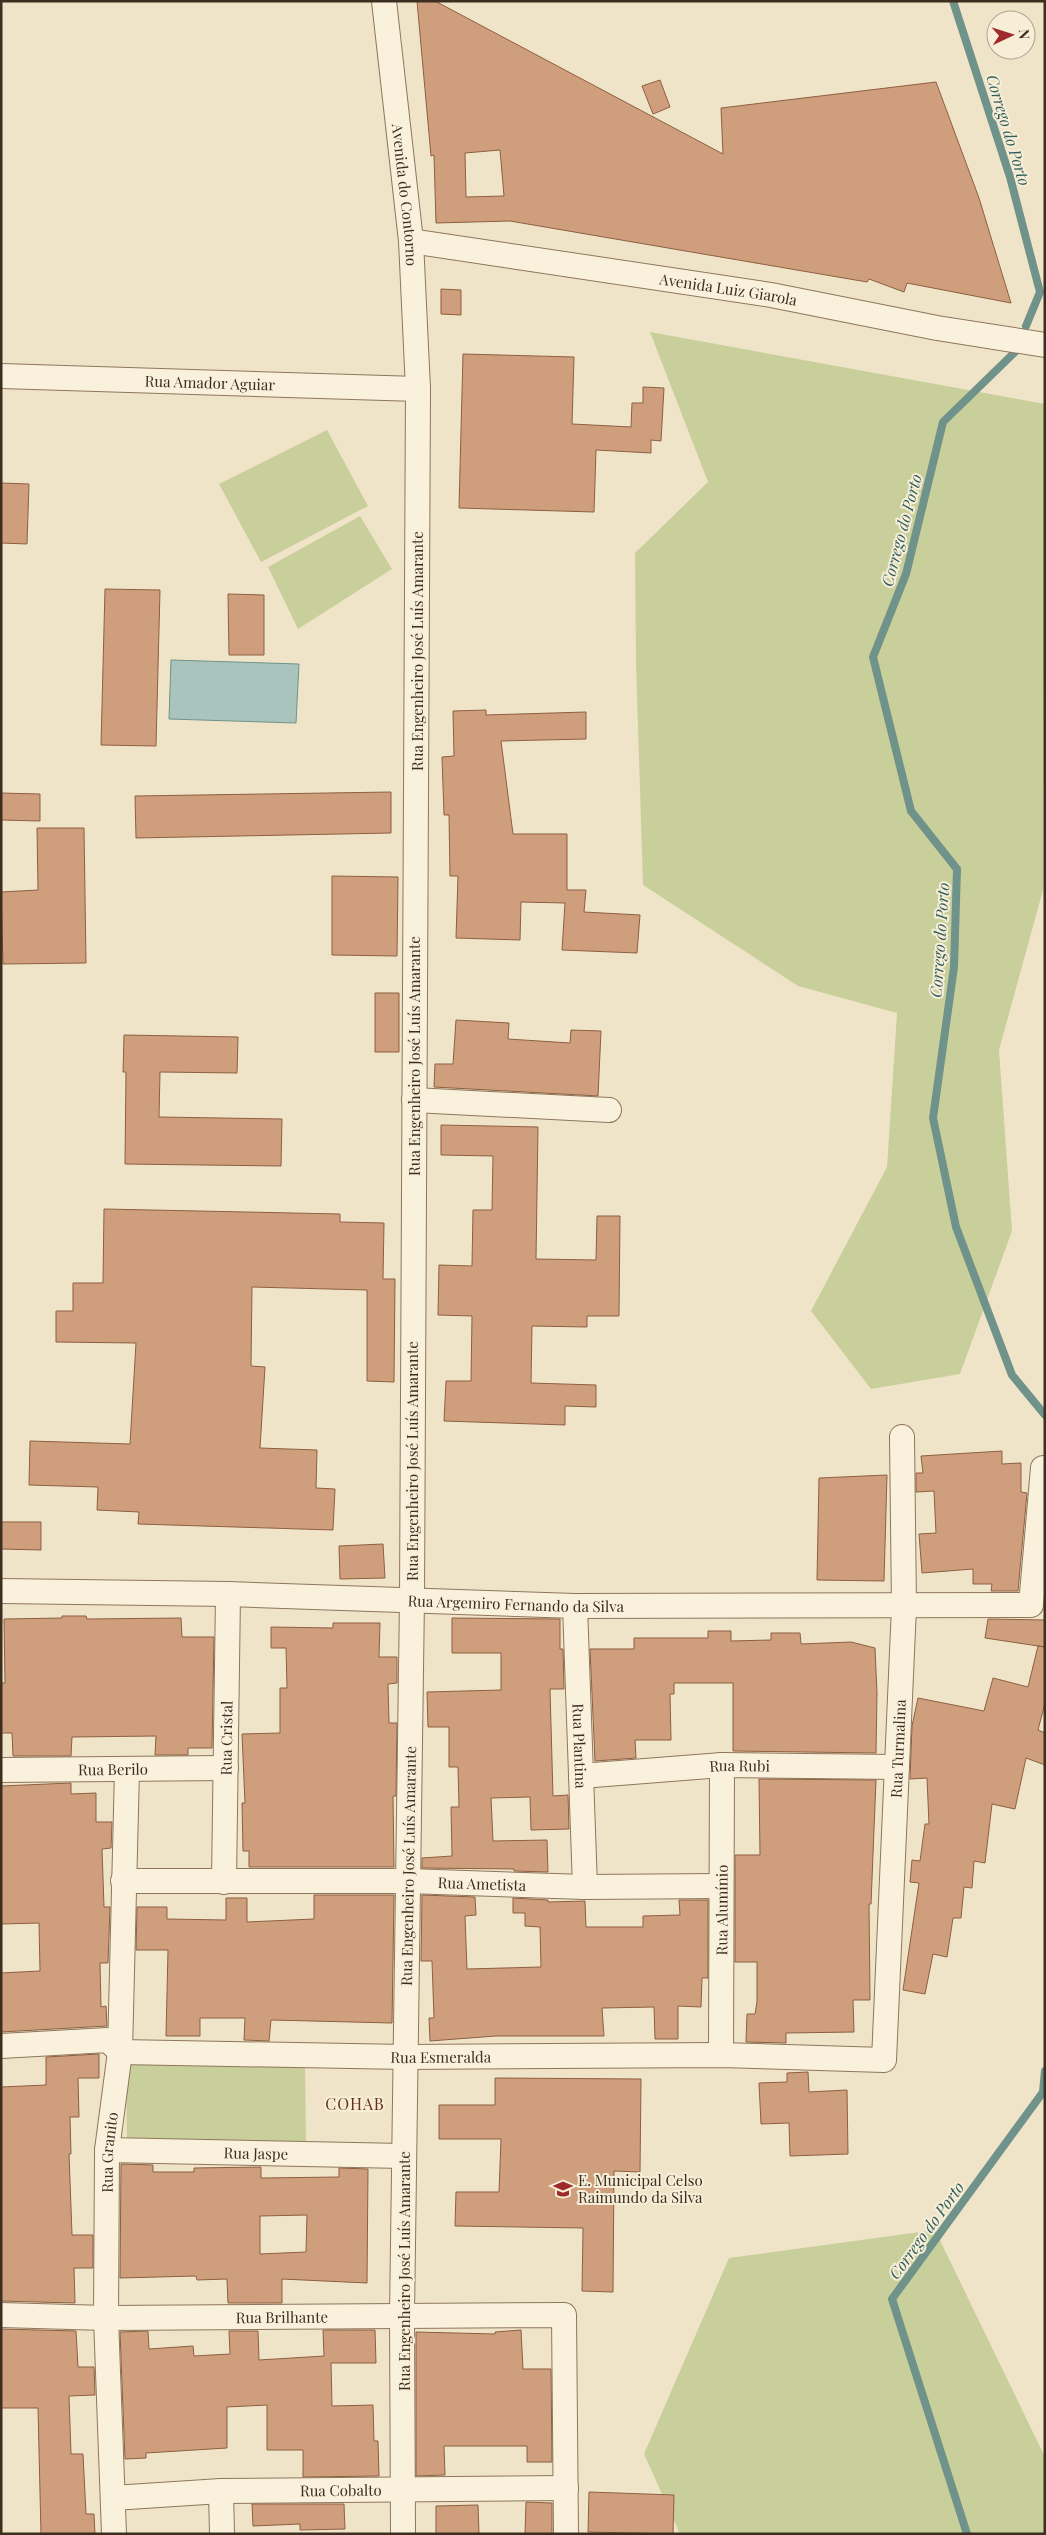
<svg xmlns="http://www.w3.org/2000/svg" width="1046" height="2535" viewBox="0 0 1046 2535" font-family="'Playfair Display',serif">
  <rect width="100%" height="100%" fill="#f0e4c8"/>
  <!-- green -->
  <path fill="#c9cf9b" d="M 650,332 L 1045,404 L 1043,890 L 999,1050 L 1012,1231 L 960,1374 L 871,1389 L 811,1311 L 887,1167 L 897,1013 L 798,986 L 643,885 L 636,663 L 635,553 L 708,482 Z
    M 327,430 L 368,506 L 261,562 L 219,484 Z
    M 360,516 L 392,569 L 298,629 L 268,567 Z
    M 305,2058 L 306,2146 L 127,2148 L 126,2060 Z
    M 935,2230 L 1045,2457 L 1045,2534 L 680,2534 L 644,2454 L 729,2258 Z"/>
  <!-- water -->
  <path fill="#a9c4bc" stroke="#6f938a" d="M 171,660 L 299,664 L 296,723 L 169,719 Z"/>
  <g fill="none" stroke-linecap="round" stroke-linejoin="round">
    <!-- stream -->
    <path stroke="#6f938a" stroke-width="8" d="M 953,1 L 1010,177 L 1040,292 L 1026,326
      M 1015,352 L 943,422 L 906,574 L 873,657 L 911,811 L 957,869 L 954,967 L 933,1118 L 956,1227 L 1012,1375 L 1045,1415
      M 967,2534 L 892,2299 L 1043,2092 L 1045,2071"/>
  </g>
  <!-- building -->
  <path fill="#cf9f7d" stroke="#8d5f41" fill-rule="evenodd" d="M 417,1 L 435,1 L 723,154 L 721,108 L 936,82 L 979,198 L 1011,303 L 907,283 L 904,292 L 869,279 L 867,282 L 510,221 L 436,223 L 434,155 L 431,156 ZM 500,150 L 504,196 L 466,197 L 465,153 Z
    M 660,80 L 670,107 L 653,114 L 642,86 Z
    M 441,289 L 461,290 L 461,315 L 441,314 Z
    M 463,354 L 574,357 L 572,424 L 631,427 L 632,403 L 643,403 L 643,387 L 664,388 L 661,441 L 651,440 L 651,453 L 596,450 L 594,512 L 459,508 Z
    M 1,483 L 29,484 L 27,544 L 1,543 Z
    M 105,589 L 160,590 L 156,746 L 101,745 Z
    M 228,594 L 264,595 L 264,655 L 229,655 Z
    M 486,710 L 486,715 L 586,712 L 586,739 L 501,741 L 513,834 L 567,834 L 567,890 L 586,890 L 584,912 L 640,915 L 637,953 L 562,950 L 565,903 L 521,902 L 520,940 L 456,938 L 458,876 L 450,876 L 449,815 L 444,815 L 442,757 L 454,756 L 453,711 Z
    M 391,792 L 391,833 L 136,838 L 135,796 Z
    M 1,793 L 40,794 L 40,821 L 1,820 Z
    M 37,828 L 84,828 L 86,963 L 3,964 L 1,892 L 38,890 Z
    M 332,876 L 398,877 L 397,956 L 332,955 Z
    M 375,993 L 399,993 L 399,1052 L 375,1052 Z
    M 456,1020 L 509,1023 L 508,1039 L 570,1043 L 571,1030 L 601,1031 L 598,1096 L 434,1087 L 435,1064 L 453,1064 Z
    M 124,1035 L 238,1037 L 237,1073 L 160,1072 L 159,1117 L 282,1119 L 281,1166 L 125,1164 L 126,1072 L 123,1072 Z
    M 441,1125 L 538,1127 L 536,1259 L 596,1260 L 597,1216 L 620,1216 L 619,1316 L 587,1316 L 587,1327 L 532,1326 L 531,1383 L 596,1385 L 596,1407 L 565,1406 L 565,1425 L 444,1421 L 446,1381 L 471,1381 L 472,1316 L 438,1315 L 439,1265 L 472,1266 L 473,1210 L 492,1210 L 493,1156 L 441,1155 Z
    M 104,1209 L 340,1214 L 340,1222 L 384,1223 L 383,1279 L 395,1279 L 394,1382 L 367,1381 L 367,1290 L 252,1287 L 251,1366 L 265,1367 L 260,1448 L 317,1450 L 316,1488 L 335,1489 L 333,1530 L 138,1524 L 139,1512 L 97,1510 L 98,1487 L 29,1485 L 30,1441 L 130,1444 L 136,1343 L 56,1342 L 56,1311 L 73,1311 L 73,1283 L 103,1283 Z
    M 1002,1451 L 1002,1464 L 1021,1463 L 1021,1492 L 1027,1493 L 1018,1591 L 991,1591 L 992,1584 L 973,1584 L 973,1569 L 922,1573 L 919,1534 L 936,1533 L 934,1491 L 916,1492 L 916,1473 L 923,1473 L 921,1456 Z
    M 887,1475 L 884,1581 L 817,1580 L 819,1478 Z
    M 1,1522 L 41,1522 L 41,1550 L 1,1549 Z
    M 383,1544 L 385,1578 L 340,1579 L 339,1546 Z
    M 62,1616 L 86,1616 L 87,1619 L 181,1618 L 182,1637 L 214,1637 L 212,1748 L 188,1748 L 188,1755 L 155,1755 L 156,1736 L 72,1737 L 71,1756 L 13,1756 L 12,1733 L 1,1733 L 1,1683 L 5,1683 L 4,1619 L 62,1618 Z
    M 452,1618 L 560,1619 L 560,1649 L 563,1649 L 564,1689 L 550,1689 L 553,1796 L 568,1795 L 569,1829 L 531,1830 L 530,1797 L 491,1798 L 493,1841 L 547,1840 L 548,1872 L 514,1871 L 514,1869 L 422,1868 L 422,1858 L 452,1856 L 451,1807 L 459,1807 L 458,1767 L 449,1767 L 449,1727 L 428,1727 L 427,1692 L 501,1690 L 501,1653 L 452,1653 Z
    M 988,1619 L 1045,1620 L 1045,1647 L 985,1638 Z
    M 333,1623 L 380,1623 L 379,1657 L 397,1657 L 397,1683 L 388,1684 L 389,1723 L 397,1723 L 396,1796 L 393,1796 L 394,1867 L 249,1867 L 249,1851 L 243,1851 L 242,1803 L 245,1803 L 242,1734 L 280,1733 L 280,1688 L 287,1688 L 286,1648 L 271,1648 L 271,1627 L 333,1628 Z
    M 708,1631 L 731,1631 L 731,1641 L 771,1640 L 771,1633 L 800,1633 L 801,1644 L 851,1642 L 875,1648 L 877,1693 L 876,1753 L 733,1751 L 733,1683 L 674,1683 L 674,1694 L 670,1694 L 671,1740 L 635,1740 L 636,1758 L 595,1761 L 590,1649 L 634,1649 L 634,1638 L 708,1638 Z
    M 1038,1646 L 1045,1647 L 1045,1703 L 1038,1730 L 1045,1733 L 1045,1765 L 1026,1758 L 1015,1809 L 992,1804 L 985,1863 L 974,1861 L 972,1888 L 964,1887 L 961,1918 L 953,1918 L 947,1957 L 933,1954 L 925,1994 L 903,1990 L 919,1883 L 910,1882 L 912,1860 L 920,1861 L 925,1824 L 929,1824 L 927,1778 L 910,1779 L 912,1726 L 918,1698 L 984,1711 L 993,1678 L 1028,1687 Z
    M 759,1779 L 876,1780 L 871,1904 L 869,1904 L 870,2000 L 853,2000 L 854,2032 L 786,2033 L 786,2043 L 746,2042 L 747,2014 L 755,2014 L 757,2002 L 757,1962 L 735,1962 L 735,1855 L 760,1855 Z
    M 71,1783 L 71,1794 L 96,1793 L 96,1822 L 112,1822 L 111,1848 L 102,1849 L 104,1907 L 110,1907 L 108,1963 L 100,1963 L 101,2007 L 106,2006 L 107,2026 L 1,2032 L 1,1973 L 40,1971 L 39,1923 L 1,1924 L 1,1786 Z
    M 314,1895 L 394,1895 L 392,2023 L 271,2020 L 269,2041 L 244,2040 L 245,2018 L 200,2018 L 200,2036 L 166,2036 L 168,1950 L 136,1950 L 137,1907 L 167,1907 L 167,1919 L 226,1920 L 226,1898 L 247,1898 L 247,1922 L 314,1919 Z
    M 422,1895 L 475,1897 L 476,1915 L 465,1916 L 467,1969 L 541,1967 L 540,1927 L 525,1926 L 525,1913 L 513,1913 L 513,1898 L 548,1900 L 548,1902 L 585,1901 L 586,1927 L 643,1927 L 643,1916 L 680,1915 L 679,1900 L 708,1900 L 708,1978 L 702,1978 L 701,2007 L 678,2006 L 678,2039 L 655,2039 L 654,2007 L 602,2008 L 604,2036 L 496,2036 L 430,2041 L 429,2018 L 434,2018 L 432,1961 L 421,1961 Z
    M 99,2054 L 99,2078 L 78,2078 L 79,2117 L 70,2117 L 71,2154 L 69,2154 L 72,2235 L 93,2235 L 93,2268 L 74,2268 L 75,2303 L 1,2301 L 1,2087 L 46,2085 L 46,2057 Z
    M 808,2072 L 809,2092 L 847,2090 L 848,2154 L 790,2156 L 789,2123 L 761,2124 L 759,2083 L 787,2082 L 787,2073 Z
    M 495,2078 L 641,2079 L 640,2172 L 614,2171 L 613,2292 L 582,2291 L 583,2228 L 455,2226 L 456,2192 L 499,2192 L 501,2139 L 439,2139 L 439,2105 L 495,2105 Z
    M 121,2164 L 153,2165 L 153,2172 L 194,2172 L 194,2168 L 261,2167 L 261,2178 L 339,2177 L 339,2168 L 368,2169 L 367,2283 L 282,2279 L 282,2303 L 228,2303 L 227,2279 L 197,2280 L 196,2276 L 120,2278 ZM 307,2215 L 306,2252 L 260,2254 L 260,2216 Z
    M 1,2329 L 76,2331 L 78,2367 L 94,2367 L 95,2395 L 69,2396 L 71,2454 L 83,2454 L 86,2514 L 94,2514 L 95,2534 L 41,2534 L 38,2408 L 1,2408 Z
    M 323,2330 L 375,2330 L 376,2363 L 331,2363 L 332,2406 L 373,2405 L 374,2441 L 378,2441 L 379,2476 L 303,2477 L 303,2450 L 267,2450 L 267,2405 L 227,2407 L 227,2448 L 146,2453 L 146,2458 L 125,2459 L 120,2332 L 148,2331 L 149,2349 L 193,2346 L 194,2356 L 230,2354 L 229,2331 L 258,2331 L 259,2360 L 324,2356 Z
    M 521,2330 L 523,2369 L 551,2369 L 552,2462 L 527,2462 L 527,2446 L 444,2446 L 445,2475 L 416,2476 L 416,2332 L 495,2334 L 495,2332 Z
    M 589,2492 L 674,2495 L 673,2534 L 588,2532 Z
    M 526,2502 L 552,2503 L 552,2534 L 525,2534 Z
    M 252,2504 L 344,2504 L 345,2529 L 300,2530 L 300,2524 L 253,2526 Z
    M 478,2505 L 479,2534 L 436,2534 L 436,2506 Z"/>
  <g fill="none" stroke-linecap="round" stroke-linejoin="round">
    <!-- minor casing -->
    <g stroke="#8d765c" stroke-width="26">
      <g id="minor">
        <path id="s1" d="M 384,1 L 411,241 L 418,389 L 412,1599 L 402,2315 L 403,2534"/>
        <path id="s2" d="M 411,241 L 771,295 L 937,328 L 1045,345"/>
        <path id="s3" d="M 1,376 L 418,389"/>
        <path d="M 414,1100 L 609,1110"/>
        <path id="s4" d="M 1,1591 L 228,1594 L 575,1606 L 1031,1605 L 1043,1468"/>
        <path id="s5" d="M 575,1606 L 585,1887"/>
        <path id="s6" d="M 1,1770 L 226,1768"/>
        <path id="s7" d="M 581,1776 L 722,1765 L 897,1767"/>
        <path id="s8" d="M 123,1881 L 408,1881 L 585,1887 L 720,1886"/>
        <path id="s9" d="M 224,1882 L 228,1594"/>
        <path id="s10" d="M 1,2046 L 108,2040 L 120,2052 L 406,2057 L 721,2055 L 884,2060 L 904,1607 L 902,1437"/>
        <path id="s11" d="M 721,2055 L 722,1765"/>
        <path id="s12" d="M 107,2150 L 404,2156"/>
        <path id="s13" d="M 1,2315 L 106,2318 L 564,2315 L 566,2534"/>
        <path d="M 221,2491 L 222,2534"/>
        <path id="s14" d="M 113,2498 L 221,2491 L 566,2488"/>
        <path id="s15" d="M 114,2534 L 106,2318 L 107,2150 L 120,2052 L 127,1770"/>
      </g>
    </g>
    <!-- minor -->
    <use href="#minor" stroke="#faf1dc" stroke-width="24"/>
  </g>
  <!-- icons -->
  <defs>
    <g id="school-bare" transform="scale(1.5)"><path d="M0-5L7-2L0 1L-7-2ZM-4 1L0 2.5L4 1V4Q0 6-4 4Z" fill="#9e2a2b" stroke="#f7eed8" stroke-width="2.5" paint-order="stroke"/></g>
  </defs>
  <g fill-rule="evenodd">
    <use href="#school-bare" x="563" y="2189"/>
  </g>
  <g text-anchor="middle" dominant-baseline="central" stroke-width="4" stroke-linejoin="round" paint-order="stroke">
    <!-- street labels -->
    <g font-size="15" fill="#3d2e20" stroke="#f7eed8">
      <text stroke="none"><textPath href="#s1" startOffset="195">Avenida do Contorno</textPath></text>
      <text stroke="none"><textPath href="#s2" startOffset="321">Avenida Luiz Giarola</textPath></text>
      <text stroke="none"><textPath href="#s3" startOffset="209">Rua Amador Aguiar</textPath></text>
      <text transform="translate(417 651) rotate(-90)">Rua Engenheiro José Luís Amarante</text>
      <text transform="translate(414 1056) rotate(-90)">Rua Engenheiro José Luís Amarante</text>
      <text transform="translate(412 1461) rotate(-90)">Rua Engenheiro José Luís Amarante</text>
      <text stroke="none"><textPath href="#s4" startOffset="515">Rua Argemiro Fernando da Silva</textPath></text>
      <text stroke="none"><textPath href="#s9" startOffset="144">Rua Cristal</textPath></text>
      <text stroke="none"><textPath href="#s5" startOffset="140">Rua Plantina</textPath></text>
      <text stroke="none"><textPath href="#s10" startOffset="1200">Rua Turmalina</textPath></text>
      <text stroke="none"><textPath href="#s7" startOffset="159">Rua Rubi</textPath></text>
      <text stroke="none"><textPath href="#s6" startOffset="112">Rua Berilo</textPath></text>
      <text transform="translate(408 1866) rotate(-89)">Rua Engenheiro José Luís Amarante</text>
      <text stroke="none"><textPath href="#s8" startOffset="359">Rua Ametista</textPath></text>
      <text stroke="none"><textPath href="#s11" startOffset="145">Rua Alumínio</textPath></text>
      <text stroke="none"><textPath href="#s10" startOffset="445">Rua Esmeralda</textPath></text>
      <text stroke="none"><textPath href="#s15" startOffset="382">Rua Granito</textPath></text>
      <text stroke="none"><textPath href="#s12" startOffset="149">Rua Jaspe</textPath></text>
      <text transform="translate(404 2271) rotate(-90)">Rua Engenheiro José Luís Amarante</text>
      <text stroke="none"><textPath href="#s13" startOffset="281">Rua Brilhante</textPath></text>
      <text stroke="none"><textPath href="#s14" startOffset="228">Rua Cobalto</textPath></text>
    </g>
    <!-- poi labels -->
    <g font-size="15" fill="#3d2e20" stroke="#f7eed8" text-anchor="start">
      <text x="578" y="2180">E. Municipal Celso<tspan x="578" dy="17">Raimundo da Silva</tspan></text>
    </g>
    <!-- water labels -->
    <g font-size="16" font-style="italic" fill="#2f5d5a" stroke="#f7eed8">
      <text transform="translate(1009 130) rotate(73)">Corrego do Porto</text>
      <text transform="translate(901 530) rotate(-75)">Corrego do Porto</text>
      <text transform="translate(939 940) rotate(-86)">Corrego do Porto</text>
      <text transform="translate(926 2230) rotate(-54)">Corrego do Porto</text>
    </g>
    <!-- neighbourhood labels -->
    <g font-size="16" letter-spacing="1" fill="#6b2e1e" stroke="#f7eed8">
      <text x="355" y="2103">COHAB</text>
    </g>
  </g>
  <!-- border -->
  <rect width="1046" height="2535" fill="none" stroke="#3d2e20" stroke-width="5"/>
  <!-- north arrow -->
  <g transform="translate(1011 35) rotate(86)"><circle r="24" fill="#f7eed8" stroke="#ada18e"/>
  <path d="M0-4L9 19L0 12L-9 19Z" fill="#9e2a2b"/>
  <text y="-8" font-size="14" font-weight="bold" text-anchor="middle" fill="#3d2e20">N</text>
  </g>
</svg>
